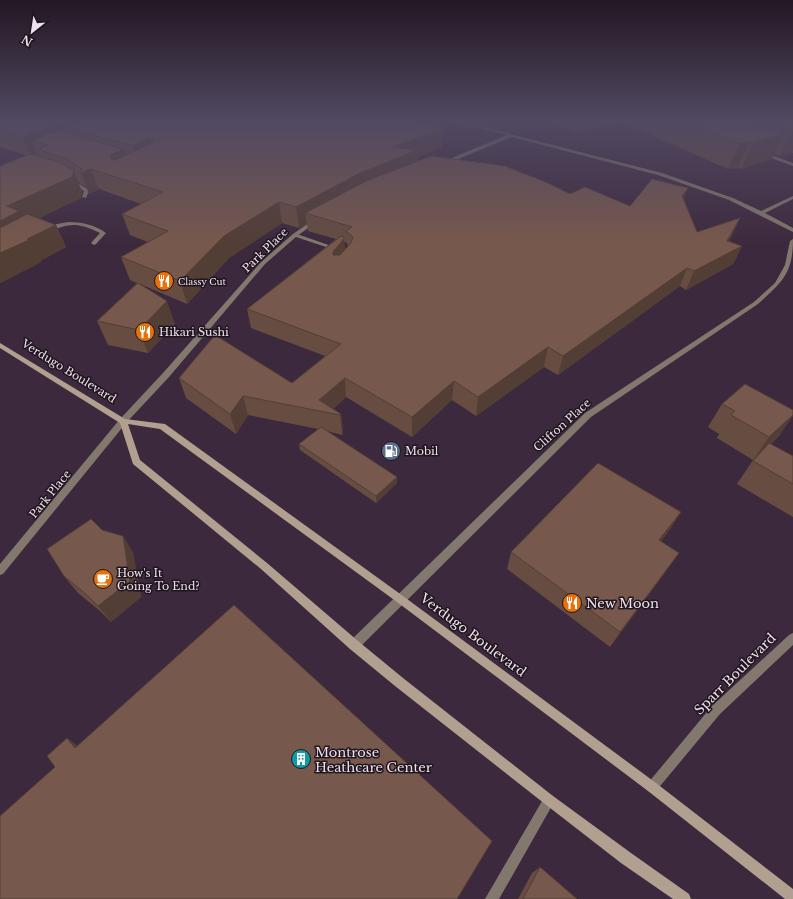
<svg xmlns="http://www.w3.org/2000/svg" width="793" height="899" viewBox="0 0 793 899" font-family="'Libre Baskerville',serif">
  <rect width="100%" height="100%" fill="#3d293d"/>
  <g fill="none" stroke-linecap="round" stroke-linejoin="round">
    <!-- service -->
    <path fill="#83786e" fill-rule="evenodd" d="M 69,180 L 73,180 L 89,190 L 89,191 L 86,198 L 82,197 L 84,191 L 69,182 Z
      M 68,222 C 81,222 96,225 106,233 L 96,244 L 94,245 L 91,243 L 100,233 C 75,221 70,224 46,232 L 43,230 L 52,225 Z
      M 293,234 L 297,234 L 340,249 L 335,250 L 293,236 Z
      M 793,633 L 793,645 L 720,714 L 656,791 L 652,793 L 648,791 L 646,787 L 648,783 L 712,706 L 789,635 Z
      M 549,794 L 553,796 L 555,800 L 553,804 L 499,899 L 485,899 L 545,796 Z"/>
    <!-- minor -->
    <path fill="#83786e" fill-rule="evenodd" d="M 447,119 L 452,119 L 662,173 L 733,198 L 761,211 L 793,196 L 793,199 L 765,213 L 793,228 L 793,232 L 729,200 L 658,175 L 512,137 L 446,164 L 442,164 L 442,162 L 507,135 Z
      M 760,152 L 764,152 L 793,163 L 793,166 L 760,154 Z
      M 313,220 L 318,221 L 297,236 L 265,264 L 169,377 L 126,423 L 3,574 L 0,575 L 0,564 L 120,419 L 163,373 L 261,262 L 293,234 Z
      M 793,239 C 793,274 782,282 758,304 L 591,417 L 358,649 L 354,650 L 350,649 L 349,645 L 350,641 L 585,413 L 754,302 L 775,283 L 785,265 L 790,241 Z"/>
    <!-- secondary -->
    <path fill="#b1a090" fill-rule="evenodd" d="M 0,343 L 125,419 L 165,424 L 403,596 L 656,783 L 793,889 L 793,899 L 785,899 L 648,791 L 397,602 L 160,429 L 128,424 L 140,460 L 267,563 L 358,641 L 403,678 L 553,796 L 631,853 L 689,894 L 691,899 L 673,899 L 621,863 L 545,804 L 395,686 L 350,649 L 261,569 L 133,464 L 120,423 L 0,348 Z"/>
  </g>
  <!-- wall -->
  <path fill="#664c41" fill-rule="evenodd" d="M 0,119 L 443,128 L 442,147 L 418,157 L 418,161 L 630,206 L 684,199 L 697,232 L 740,218 L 729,241 L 742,246 L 733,264 L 686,290 L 680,286 L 558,375 L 544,367 L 476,416 L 452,400 L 412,437 L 346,397 L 333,409 L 341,414 L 343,433 L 342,435 L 327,431 L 397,477 L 397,483 L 376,503 L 300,450 L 299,444 L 318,429 L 248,415 L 236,434 L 186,398 L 179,378 L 292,383 L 325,356 L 251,328 L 247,309 L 336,239 L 308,231 L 307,224 L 299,228 L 282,223 L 229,258 L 187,304 L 140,284 L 175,324 L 148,353 L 108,345 L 97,321 L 137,283 L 130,280 L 121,257 L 148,242 L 130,235 L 122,214 L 141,204 L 99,189 L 89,194 L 87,188 L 78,182 L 82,192 L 81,198 L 39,218 L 56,225 L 66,247 L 40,261 L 41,262 L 0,283 L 0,166 L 26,155 L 0,147 ZM 344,242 L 347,243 L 348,247 L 345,250 Z
    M 548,119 L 793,119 L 793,153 L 791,153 L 780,156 L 774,154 L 772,159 L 741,169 L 738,168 L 728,169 L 624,123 L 624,121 L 577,133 Z
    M 722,404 L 780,435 L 771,444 L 793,456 L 793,517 L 737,484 L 753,460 L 717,438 L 719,434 L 708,427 Z
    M 681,512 L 670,529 L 661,541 L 667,570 L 610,647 L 507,569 L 511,552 Z
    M 102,530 L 123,536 L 133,553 L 141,597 L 111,622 L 100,611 L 78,593 L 64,576 Z
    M 540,867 L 577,899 L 518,899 L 532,873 Z"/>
  <!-- shaded-wall -->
  <path fill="#533e35" d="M 72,119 L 126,119 L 65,127 L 70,141 L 31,140 L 37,154 L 31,157 L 23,137 Z
    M 580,119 L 625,119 L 624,121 L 577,133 Z
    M 443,128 L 442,147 L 418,157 L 417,170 L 305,213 L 307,224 L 299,228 L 296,207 L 393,147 Z
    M 792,131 L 793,131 L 793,149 L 791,153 L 780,156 Z
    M 784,133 L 772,159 L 741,169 L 753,143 Z
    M 149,138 L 154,158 L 139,165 L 133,146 Z
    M 749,142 L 738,168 L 728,169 L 739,143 Z
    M 124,149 L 131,169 L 111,159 L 111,155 Z
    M 91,169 L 99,189 L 89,194 L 81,173 Z
    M 74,170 L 82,192 L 81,198 L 26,225 L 0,249 L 0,221 L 7,206 Z
    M 688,188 L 681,205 L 682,196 Z
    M 279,202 L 282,223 L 229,258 L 187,304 L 180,281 L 224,236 Z
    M 740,218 L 732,236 L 719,258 L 742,246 L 733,264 L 686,290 L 694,271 L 727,241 Z
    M 56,225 L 66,247 L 40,261 L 41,262 L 0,283 L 0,253 Z
    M 344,238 L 345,256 L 334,270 L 333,252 Z
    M 687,268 L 680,286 L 558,375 L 563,356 Z
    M 167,301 L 175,324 L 148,353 L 139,330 Z
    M 548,347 L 544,367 L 476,416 L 478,397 Z
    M 345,378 L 346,397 L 328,413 L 319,400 Z
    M 454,381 L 452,400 L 412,437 L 412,417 Z
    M 243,396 L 248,415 L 236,434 L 230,414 Z
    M 341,414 L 343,433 L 342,435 L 340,415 Z
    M 793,415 L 793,416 L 780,435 L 753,460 L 769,437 Z
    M 397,477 L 397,483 L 376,503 L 376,496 Z
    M 681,512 L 670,529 L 649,558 L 659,540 Z
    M 123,536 L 133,553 L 141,597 L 111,622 L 98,606 Z
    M 679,553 L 667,570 L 610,647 L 620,632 Z
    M 67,738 L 88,753 L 75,748 Z"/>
  <!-- building -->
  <path fill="#77584c" stroke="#533e35" d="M 0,119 L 72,119 L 23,137 L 0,131 Z
    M 86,119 L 410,119 L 443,128 L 393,147 L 418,150 L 360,173 L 296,207 L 279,202 L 224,236 L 180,281 L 121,257 L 168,231 L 122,214 L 163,192 L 91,169 L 81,173 L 82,169 L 66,158 L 39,150 L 42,149 L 40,148 L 48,145 L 31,140 L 57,130 L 124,149 L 111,155 L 111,159 L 115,160 L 154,142 L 155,140 L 149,138 L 133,146 L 65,127 Z
    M 678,119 L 743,119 L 784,133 L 753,143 L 749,142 L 739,143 Z
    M 758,119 L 793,119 L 793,131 L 792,131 Z
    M 30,154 L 59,162 L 74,170 L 72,177 L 7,206 L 19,211 L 0,221 L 0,166 Z
    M 431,156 L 505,166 L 546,182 L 570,194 L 585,187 L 630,206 L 652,179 L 688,188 L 682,196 L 697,232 L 740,218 L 727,241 L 742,246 L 694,271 L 687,268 L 563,356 L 548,347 L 478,397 L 454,381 L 412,417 L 345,378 L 319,400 L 341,414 L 340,415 L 243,396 L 230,414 L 179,378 L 215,335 L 292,383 L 341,344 L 247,309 L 341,236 L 344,238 L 343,240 L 333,252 L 333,255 L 340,255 L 351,243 L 353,237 L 346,231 L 352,227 L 305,213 L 366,181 Z
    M 27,214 L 56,225 L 27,239 L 29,240 L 0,253 L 0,228 Z
    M 138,283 L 167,301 L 139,330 L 97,321 Z
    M 745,384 L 793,410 L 793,415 L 769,437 L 731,415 L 735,411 L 722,404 Z
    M 321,427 L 397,477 L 376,496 L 299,444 Z
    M 769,443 L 793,456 L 793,484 L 753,461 Z
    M 598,463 L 681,512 L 659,540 L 679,553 L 620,632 L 511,552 Z
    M 91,519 L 102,530 L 123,536 L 130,581 L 98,606 L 87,595 L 64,576 L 47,549 Z
    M 234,605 L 492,841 L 457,899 L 0,899 L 0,816 L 55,767 L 47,756 L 67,738 L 75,748 Z
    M 540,867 L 577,899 L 523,899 Z"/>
  <!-- sky -->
  <linearGradient id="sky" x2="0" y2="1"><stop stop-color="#221722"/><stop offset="0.49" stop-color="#514962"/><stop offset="1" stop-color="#514962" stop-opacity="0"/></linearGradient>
  <rect width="793" height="245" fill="url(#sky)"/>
  <!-- icons -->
  <defs>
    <g id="restaurant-disc" transform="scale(1)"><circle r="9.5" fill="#e8710a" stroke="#1f151e"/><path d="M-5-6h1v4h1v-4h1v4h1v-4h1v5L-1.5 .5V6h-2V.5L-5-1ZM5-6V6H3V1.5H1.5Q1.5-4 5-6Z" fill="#fff"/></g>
    <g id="fuel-disc" transform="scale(1)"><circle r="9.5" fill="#5c6f8a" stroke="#1f151e"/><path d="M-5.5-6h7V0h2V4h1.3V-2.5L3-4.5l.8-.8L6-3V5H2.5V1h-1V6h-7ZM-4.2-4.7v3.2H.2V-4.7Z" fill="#fff"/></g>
    <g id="cafe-disc" transform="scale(1)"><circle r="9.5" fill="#e8710a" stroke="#1f151e"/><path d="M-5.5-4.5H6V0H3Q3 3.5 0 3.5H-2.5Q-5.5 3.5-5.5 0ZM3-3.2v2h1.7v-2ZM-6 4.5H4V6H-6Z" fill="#fff"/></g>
    <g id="building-disc" transform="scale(1)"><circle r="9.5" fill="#0f9aa8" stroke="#1f151e"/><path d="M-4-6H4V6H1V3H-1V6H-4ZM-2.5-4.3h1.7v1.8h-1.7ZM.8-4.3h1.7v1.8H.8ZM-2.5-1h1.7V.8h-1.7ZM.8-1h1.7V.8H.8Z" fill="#fff"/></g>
  </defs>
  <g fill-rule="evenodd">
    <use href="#restaurant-disc" x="164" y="281"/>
    <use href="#restaurant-disc" x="145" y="332"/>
    <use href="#fuel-disc" x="391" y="451"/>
    <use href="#cafe-disc" x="103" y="579"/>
    <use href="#restaurant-disc" x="572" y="603"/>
    <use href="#building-disc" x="301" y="759"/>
  </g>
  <g text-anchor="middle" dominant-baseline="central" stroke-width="3" stroke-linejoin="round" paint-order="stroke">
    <!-- far-poi labels -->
    <g font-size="9" fill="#eee0ed" stroke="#1f151e" text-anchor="start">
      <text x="178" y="281">Classy Cut</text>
    </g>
    <!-- street labels -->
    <g font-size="11" fill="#eee0ed" stroke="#1f151e">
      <text transform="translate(265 250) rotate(-44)">Park Place</text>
      <text transform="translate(69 371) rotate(32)">Verdugo Boulevard</text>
      <text transform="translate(562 425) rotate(-42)">Clifton Place</text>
      <text transform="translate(50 494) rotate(-51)">Park Place</text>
    </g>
    <!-- poi labels -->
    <g font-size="11" fill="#eee0ed" stroke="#1f151e" text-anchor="start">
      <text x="159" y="332">Hikari Sushi</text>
      <text x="405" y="451">Mobil</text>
      <text x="117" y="573">How's It<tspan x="117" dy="13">Going To End?</tspan></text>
    </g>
    <!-- near-poi labels -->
    <g font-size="13" fill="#eee0ed" stroke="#1f151e" text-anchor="start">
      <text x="586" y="603">New Moon</text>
      <text x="315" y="752">Montrose<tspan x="315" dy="15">Heathcare Center</tspan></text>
    </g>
    <!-- near-street labels -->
    <g font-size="13" fill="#eee0ed" stroke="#1f151e">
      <text transform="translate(473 635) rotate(37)">Verdugo Boulevard</text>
      <text transform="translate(735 674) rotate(-45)">Sparr Boulevard</text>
    </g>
  </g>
  <!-- north arrow -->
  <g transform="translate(32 32) rotate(210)" stroke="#1f151e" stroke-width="3" paint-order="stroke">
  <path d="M0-3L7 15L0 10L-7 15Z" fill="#eee0ed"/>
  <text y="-6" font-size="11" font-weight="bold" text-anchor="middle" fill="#eee0ed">N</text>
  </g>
</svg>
